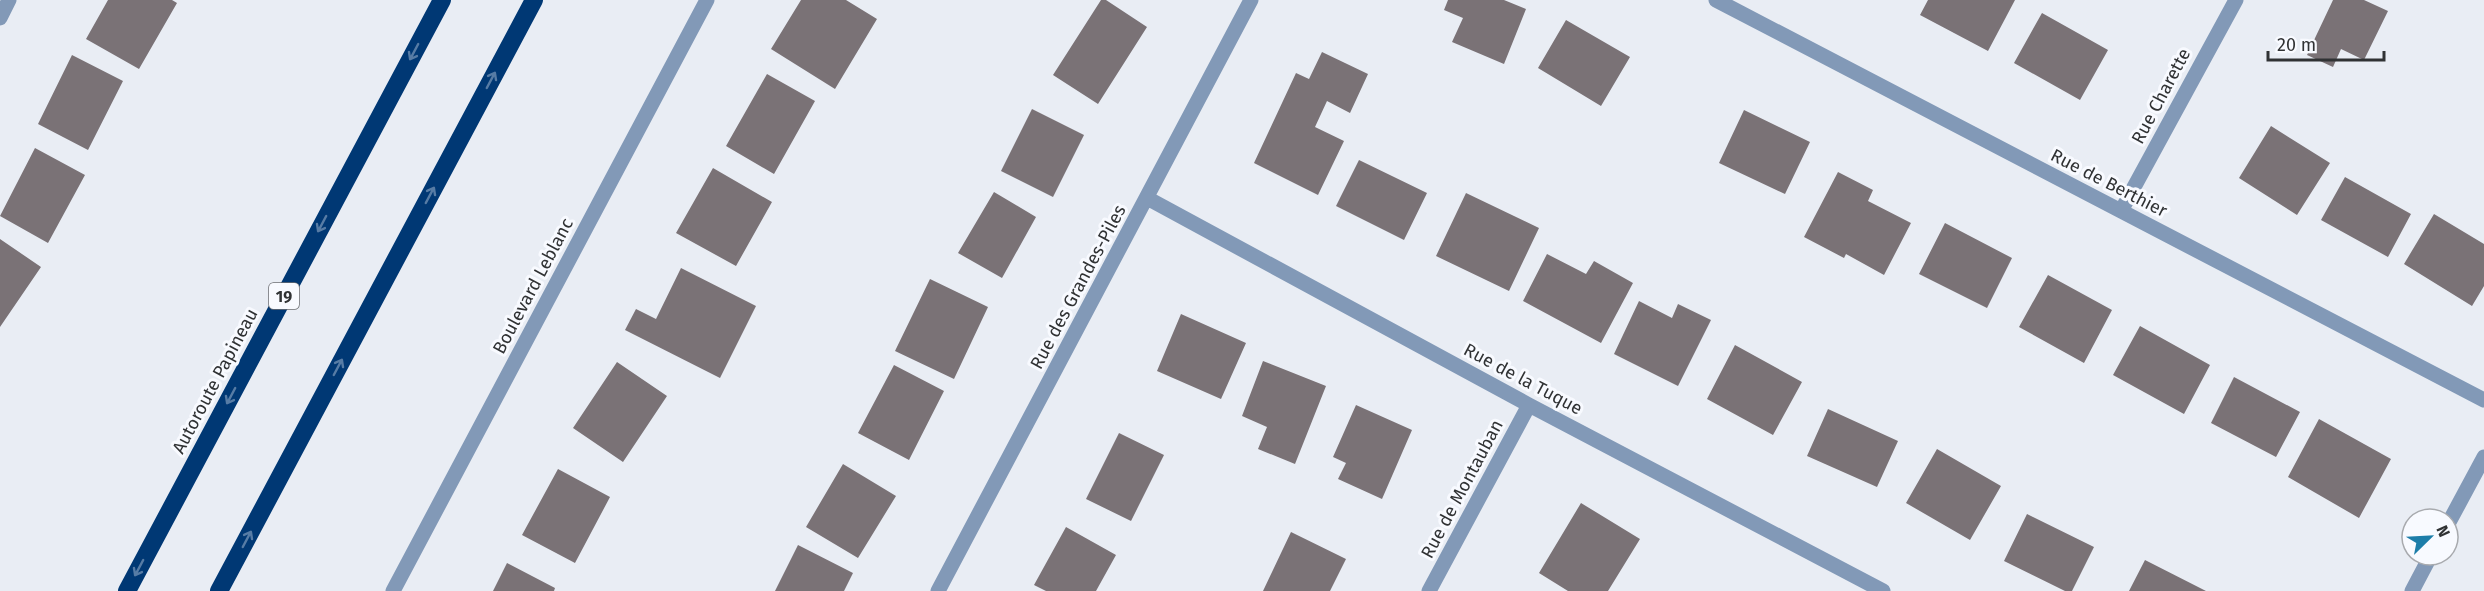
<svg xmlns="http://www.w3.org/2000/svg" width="2484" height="591" viewBox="0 0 2484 591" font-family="'Fira Sans',sans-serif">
  <rect width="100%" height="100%" fill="#e9edf4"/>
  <!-- building -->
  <path fill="#7a7276" d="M 108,0 L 172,0 L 177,3 L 139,69 L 86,39 Z
    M 801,0 L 846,0 L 877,19 L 835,89 L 771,49 Z
    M 1101,0 L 1106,0 L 1147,27 L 1098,104 L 1053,75 Z
    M 1448,0 L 1504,0 L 1526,9 L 1504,64 L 1452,42 L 1463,18 L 1444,10 Z
    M 1928,0 L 2015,0 L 1988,51 L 1920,15 Z
    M 2333,0 L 2364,0 L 2388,11 L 2364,60 L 2341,49 L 2333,67 L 2307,55 Z
    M 2042,13 L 2108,50 L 2080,100 L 2014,63 Z
    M 1566,20 L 1630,57 L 1601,106 L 1538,68 Z
    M 1322,52 L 1368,74 L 1350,113 L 1327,101 L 1315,127 L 1344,141 L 1318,195 L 1254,163 L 1296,73 L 1309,79 Z
    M 72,55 L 123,81 L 88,150 L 38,124 Z
    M 767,74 L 815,101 L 774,174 L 726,146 Z
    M 1032,109 L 1084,135 L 1053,197 L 1001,171 Z
    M 1744,110 L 1810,142 L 1785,194 L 1719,163 Z
    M 2271,126 L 2330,163 L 2297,215 L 2239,178 Z
    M 35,148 L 85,175 L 48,243 L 0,216 Z
    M 1359,160 L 1427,193 L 1404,240 L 1336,206 Z
    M 713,168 L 772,202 L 736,266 L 676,233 Z
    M 1838,172 L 1873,190 L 1868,201 L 1911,223 L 1884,275 L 1846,254 L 1844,258 L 1804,237 Z
    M 2345,177 L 2411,214 L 2388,257 L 2321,220 Z
    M 994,192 L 1036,217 L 1002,278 L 958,253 Z
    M 1466,193 L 1539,228 L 1509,291 L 1436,256 Z
    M 2434,214 L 2484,244 L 2484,286 L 2472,306 L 2404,264 Z
    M 1945,223 L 2012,258 L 1987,308 L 1919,274 Z
    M 0,239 L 41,267 L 0,327 Z
    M 1547,254 L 1586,274 L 1594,261 L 1633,283 L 1601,343 L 1523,301 Z
    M 681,268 L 756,306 L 720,378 L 625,330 L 636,309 L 656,319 Z
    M 2048,275 L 2112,310 L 2084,363 L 2019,327 Z
    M 930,279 L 988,307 L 954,379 L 895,351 Z
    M 1639,301 L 1672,318 L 1678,304 L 1711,320 L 1678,386 L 1614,354 Z
    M 1181,314 L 1246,343 L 1221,399 L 1157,371 Z
    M 2140,326 L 2210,365 L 2184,414 L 2113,375 Z
    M 1735,345 L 1802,382 L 1773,435 L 1707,399 Z
    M 1263,361 L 1326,386 L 1295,464 L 1258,449 L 1267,427 L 1242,416 Z
    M 617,362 L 667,396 L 623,462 L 573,428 Z
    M 894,365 L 944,391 L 909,460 L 858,433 Z
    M 2234,377 L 2300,412 L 2276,457 L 2211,423 Z
    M 1356,405 L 1412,430 L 1382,499 L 1338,479 L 1346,463 L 1333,457 Z
    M 1828,409 L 1898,441 L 1877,487 L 1807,456 Z
    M 2319,419 L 2391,459 L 2359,518 L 2288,477 Z
    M 1119,433 L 1164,455 L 1131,521 L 1086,499 Z
    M 1937,449 L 2001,486 L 1970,540 L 1906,503 Z
    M 843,464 L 896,496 L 858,558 L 806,527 Z
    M 558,469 L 610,497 L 575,563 L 522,535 Z
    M 1581,503 L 1640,539 L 1608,591 L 1568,591 L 1539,573 Z
    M 2027,514 L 2094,547 L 2072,591 L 2065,591 L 2004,561 Z
    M 1066,527 L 1116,555 L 1096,591 L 1046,591 L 1034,585 Z
    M 1291,532 L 1346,559 L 1330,591 L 1263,591 Z
    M 798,545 L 853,573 L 844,591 L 775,591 Z
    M 2145,560 L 2206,591 L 2129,591 Z
    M 507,563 L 555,588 L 554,591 L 493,591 Z"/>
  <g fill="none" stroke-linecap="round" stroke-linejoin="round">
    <!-- minor -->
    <path stroke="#8299b7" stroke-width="15" d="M 1716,0 L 2484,400
      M 0,18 L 9,0
      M 1147,198 L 1529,405 L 1883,591
      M 2121,211 L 2236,0
      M 2448,524 L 2484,457
      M 393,591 L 707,0
      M 938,591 L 1251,0
      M 1429,591 L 1529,405
      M 2412,591 L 2431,555"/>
    <!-- highway -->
    <path stroke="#003874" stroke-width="18" d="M 127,591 L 442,0
      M 219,591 L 534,0"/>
  </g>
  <!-- one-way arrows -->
  <defs><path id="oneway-shaft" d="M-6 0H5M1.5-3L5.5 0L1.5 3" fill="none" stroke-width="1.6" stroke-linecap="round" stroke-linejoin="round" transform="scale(1.5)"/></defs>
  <g stroke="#577ca5">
    <use href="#oneway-shaft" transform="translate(414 52) rotate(118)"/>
    <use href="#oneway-shaft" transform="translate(491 80) rotate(-62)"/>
    <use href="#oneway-shaft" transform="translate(430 195) rotate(-62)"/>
    <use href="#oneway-shaft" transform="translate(322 224) rotate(118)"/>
    <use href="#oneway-shaft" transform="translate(338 367) rotate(-62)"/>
    <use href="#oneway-shaft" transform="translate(231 396) rotate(118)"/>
    <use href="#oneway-shaft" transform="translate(247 539) rotate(-62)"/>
    <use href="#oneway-shaft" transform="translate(139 568) rotate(118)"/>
  </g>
  <g text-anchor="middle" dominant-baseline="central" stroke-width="6" stroke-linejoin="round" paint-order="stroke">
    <!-- shield labels -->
    <rect fill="#f8faff" stroke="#6c6e71" stroke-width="1.5" x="269" y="283" width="30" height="26" rx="4.5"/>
    <g font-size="16" font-weight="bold" fill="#303234">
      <text x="284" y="296">19</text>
    </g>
    <!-- street labels -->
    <g font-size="18" fill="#303234" stroke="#f8faff">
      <text transform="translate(2161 96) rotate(-62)">Rue Charette</text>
      <text transform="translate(2109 183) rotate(27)">Rue de Berthier</text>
      <text transform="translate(533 286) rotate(-62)">Boulevard Leblanc</text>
      <text transform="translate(1078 287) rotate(-62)">Rue des Grandes-Piles</text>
      <text transform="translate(1523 379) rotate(28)">Rue de la Tuque</text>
      <text transform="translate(215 381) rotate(-62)">Autoroute Papineau</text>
      <text transform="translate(1462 489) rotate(-62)">Rue de Montauban</text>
    </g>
  </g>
  <!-- north arrow -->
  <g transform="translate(2430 537) rotate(66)"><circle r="28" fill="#f8faff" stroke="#a8aaae" stroke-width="1.5"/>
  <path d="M0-4.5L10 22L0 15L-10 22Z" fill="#1c7da9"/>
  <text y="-9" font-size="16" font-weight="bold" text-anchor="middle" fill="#303234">N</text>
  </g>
  <!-- scale -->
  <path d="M2268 51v9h116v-9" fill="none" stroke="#303234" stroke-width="3"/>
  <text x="2277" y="51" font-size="18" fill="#303234" stroke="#f8faff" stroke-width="4.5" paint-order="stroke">20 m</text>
</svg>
